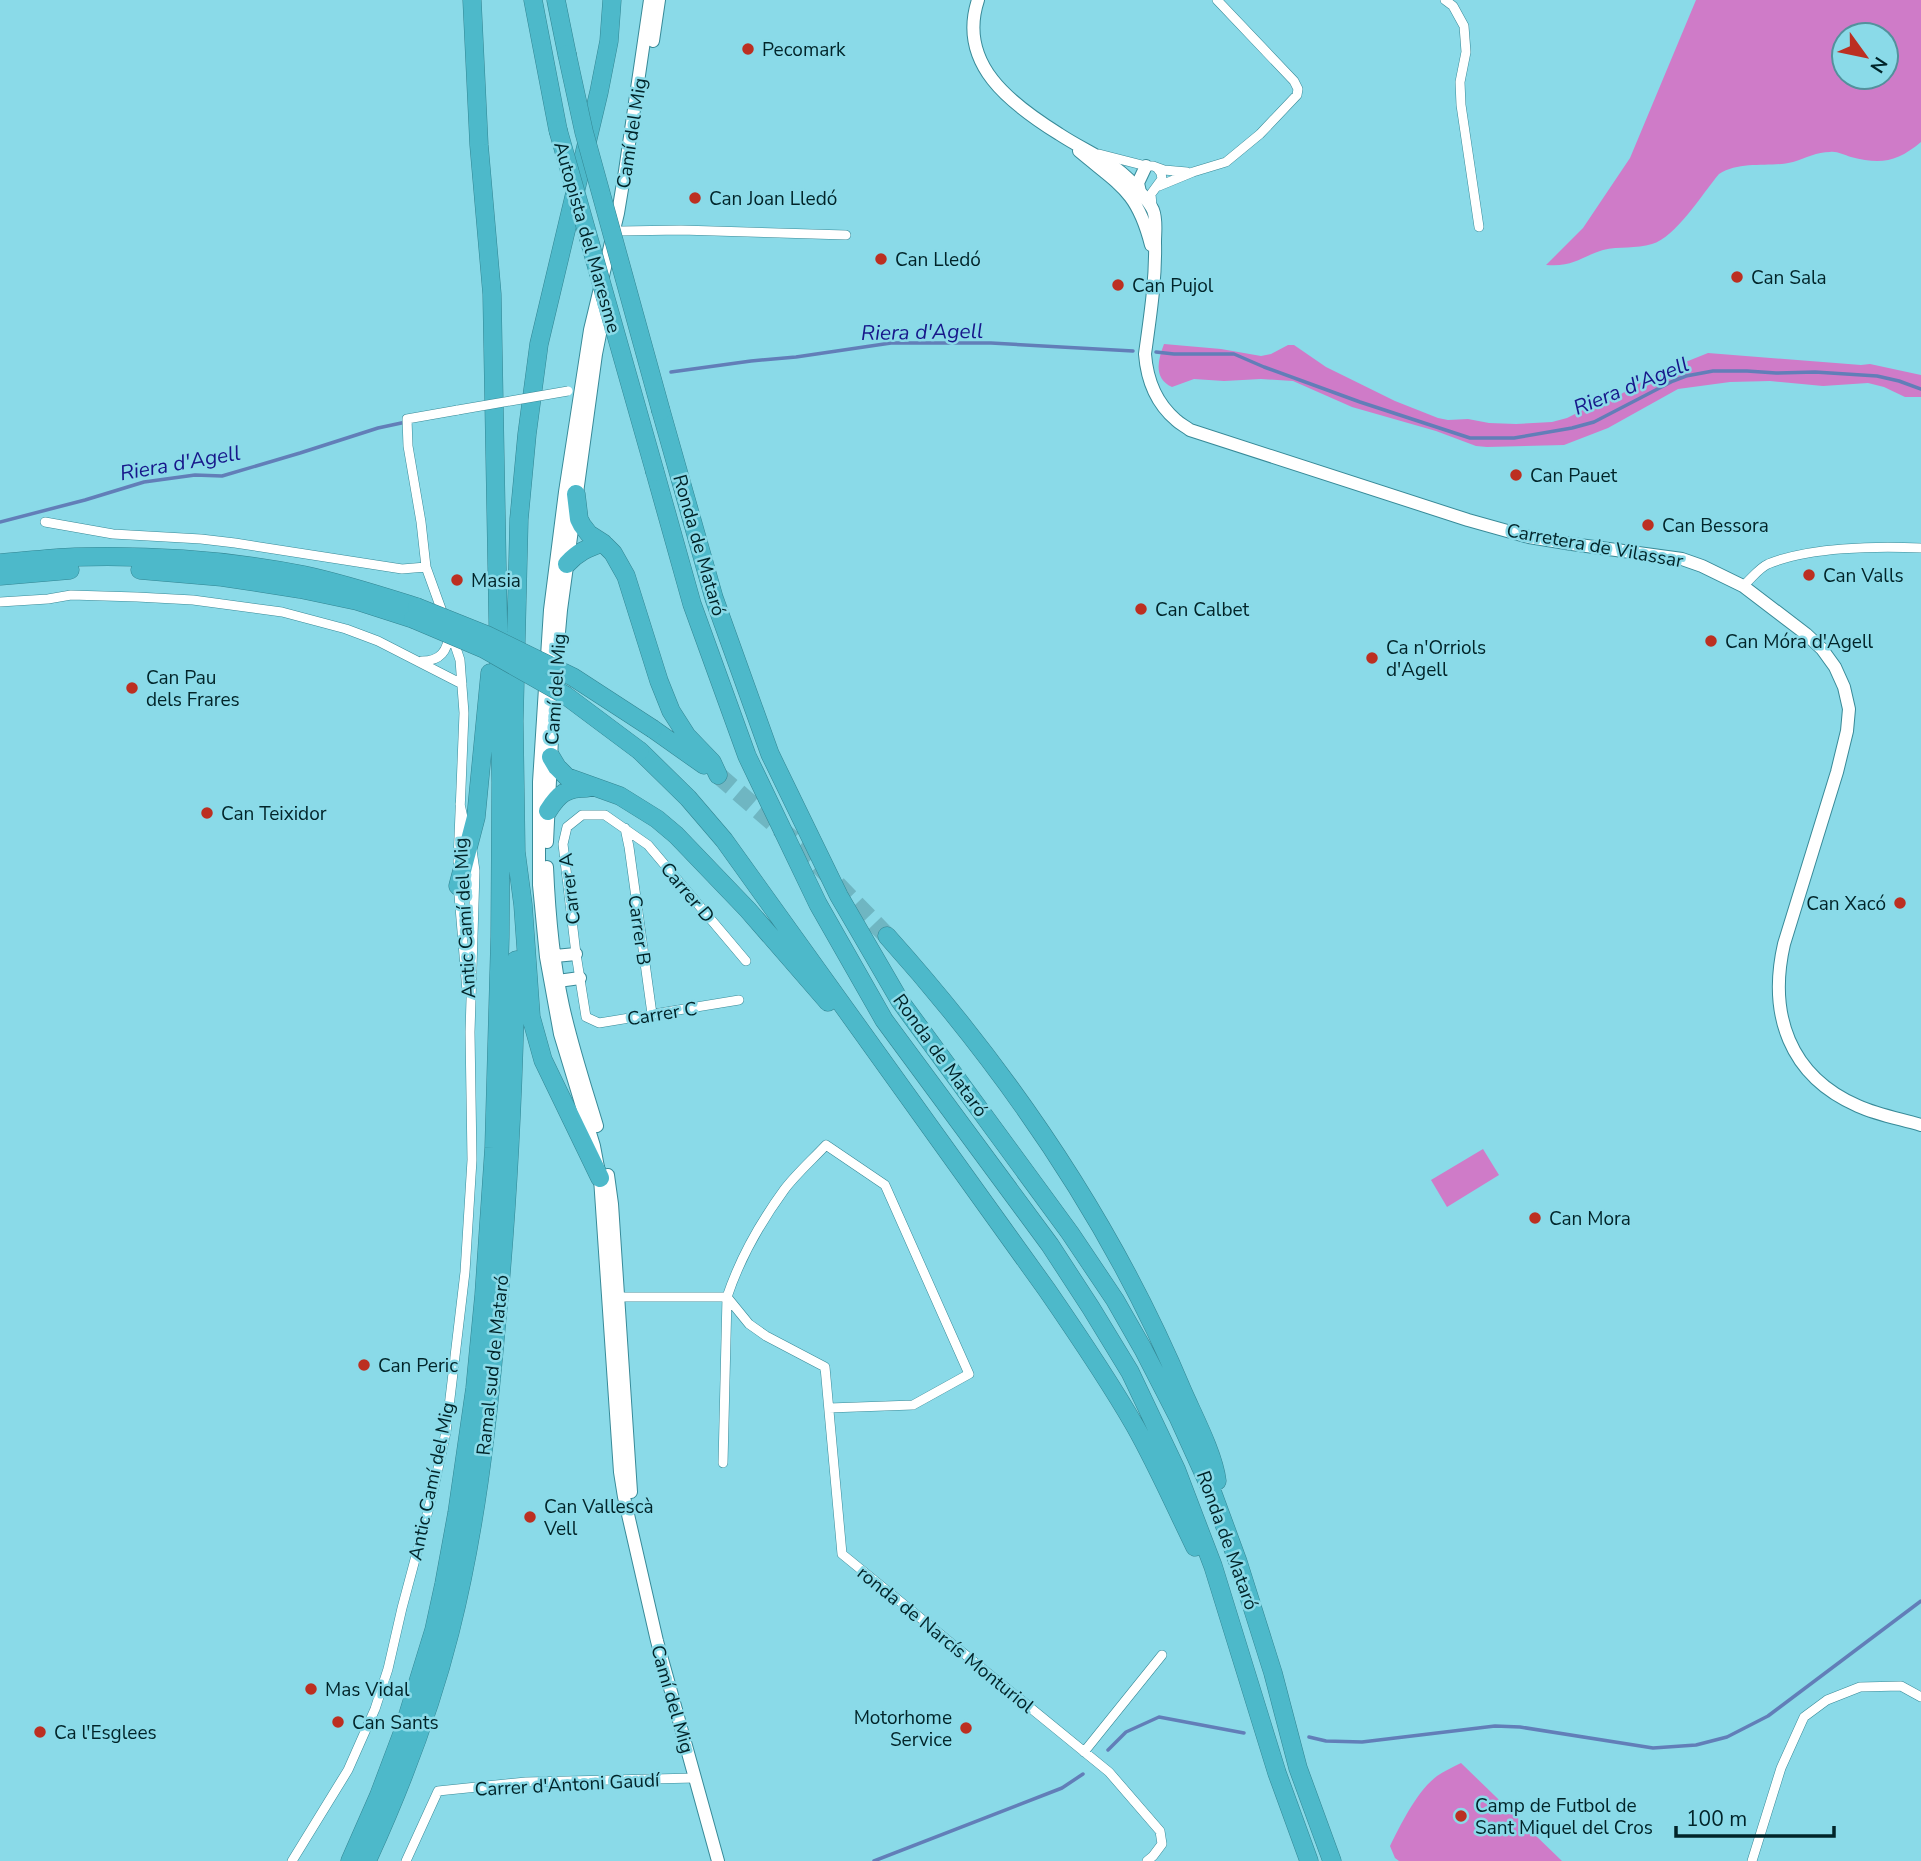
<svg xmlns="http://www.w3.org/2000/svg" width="1921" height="1861" font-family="'Nunito Sans',sans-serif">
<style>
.green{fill:#cf7bc8;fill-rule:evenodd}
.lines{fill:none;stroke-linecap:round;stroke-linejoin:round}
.stream{stroke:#627eb8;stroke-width:3.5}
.highway-tunnel{stroke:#6fb6c2;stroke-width:18;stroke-dasharray:18 9;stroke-linecap:butt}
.street-casing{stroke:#388a98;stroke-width:10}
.secondary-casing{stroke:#388a98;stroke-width:14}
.highway-casing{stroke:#328592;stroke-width:19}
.street{stroke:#fff;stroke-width:9}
.secondary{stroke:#fff;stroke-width:12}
.highway{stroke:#4db9ca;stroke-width:18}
.street-bridge-casing{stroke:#388a98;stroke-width:10;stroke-linecap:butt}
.highway-bridge-casing{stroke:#328592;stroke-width:19;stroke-linecap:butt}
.street-bridge{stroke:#fff;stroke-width:9}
.highway-bridge{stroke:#4db9ca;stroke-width:18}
.poi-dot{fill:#bc2f21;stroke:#8adae8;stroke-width:2.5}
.labels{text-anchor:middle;stroke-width:5;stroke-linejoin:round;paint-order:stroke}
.poi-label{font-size:19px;fill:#012429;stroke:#8adae8;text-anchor:start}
.street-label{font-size:19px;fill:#012429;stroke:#8adae8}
.water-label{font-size:21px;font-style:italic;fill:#17178a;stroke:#8adae8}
</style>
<rect width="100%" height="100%" fill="#8adae8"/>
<path class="green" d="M1696,0H1921V142C1897,162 1881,165 1851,157C1844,155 1837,151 1830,152C1817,152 1806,158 1793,162C1769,168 1741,160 1719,174C1703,193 1675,238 1652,244C1636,249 1619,246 1603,250C1578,258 1574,267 1546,265L1583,228L1630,158ZM1844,35H1886V77H1844Z
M1164,344L1221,349L1261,356L1271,354L1288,345H1294L1326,367L1395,401L1438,418L1448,420L1468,419L1489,423L1516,424L1552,422L1567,418L1585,409L1611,400L1653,375L1708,353L1861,365L1870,364L1921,375V397H1905L1884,387L1868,383L1823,386L1770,381L1730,382L1678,389L1608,428L1564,445L1487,447L1476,446L1436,431L1352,407L1293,381L1261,379L1224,381L1194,379L1172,387C1153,378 1158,360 1164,344Z
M1483,1149L1499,1175L1447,1207L1431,1180Z
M1461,1763L1562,1861H1399L1395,1858L1390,1846C1401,1824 1417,1791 1437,1776C1444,1771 1453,1767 1461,1763Z"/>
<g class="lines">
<path class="stream" d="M1156,352L1174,354H1234L1264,367L1360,402L1470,438H1514L1572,428L1594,422L1673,381L1686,376L1713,371H1747L1776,373L1815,372L1877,376L1899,381L1921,389
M671,372L751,361L796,357L891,343H991L1133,351
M0,522L85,500L144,482L195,475L222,476L300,453L378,428L406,422
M1309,1737L1326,1741L1362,1742L1495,1726L1520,1727L1653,1748L1696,1745L1727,1737L1768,1716L1921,1601
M1108,1750L1126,1732L1159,1717L1244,1733
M874,1861L1062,1788L1083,1774"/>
<path class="highway-tunnel" d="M718,775L800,846L887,936"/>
<g class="street-casing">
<path id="street" d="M1445,0L1453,6L1464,26L1466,52L1460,82L1461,105L1479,227
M1099,154L1146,166H1153L1164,170L1187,172
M1159,186L1193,172L1226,162L1260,134L1297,95L1298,89L1294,81L1217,0
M1152,206L1151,194L1162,179L1161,173L1158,169
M621,231L681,230L846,235
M45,522L113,534L201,539L235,543L402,569L426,567
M1743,586C1751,579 1759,568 1768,564C1809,547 1876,546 1921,548
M0,602L48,599L71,595L137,597L193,600L282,612L346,629L378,641L462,684
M444,617L426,567L421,522L408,446L407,419L458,410
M452,636L460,660L464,713L458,862
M422,661C441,661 447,651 450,633
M460,804L467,836
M625,828L629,847L652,1014
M458,883L467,991
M739,1000L599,1023L586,1017L576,954L563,844L567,827L582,815H605L648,845L746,961
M617,1297H727L749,1324L766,1336L825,1367L842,1554L1109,1772L1160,1831L1162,1844L1153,1856L1147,1861
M723,1463L727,1297C740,1258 760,1223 784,1190C796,1174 812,1160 826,1145L885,1185L969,1374L913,1405L829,1408
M1084,1752L1162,1655
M292,1861L348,1770L375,1709L388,1669L402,1608L432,1496L446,1432L465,1272L472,1160L470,1032L475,871L472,850
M406,1861L438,1791L526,1782L695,1778
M1752,1861L1781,1768L1804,1717L1827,1700L1860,1687L1901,1686L1921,1697"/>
</g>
<g class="secondary-casing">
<path id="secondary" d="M650,0L625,171L618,213L590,330L565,492L550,610L539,782V885L546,957L560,1034L594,1146L600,1178L620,1472L624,1497L657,1641L718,1861
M978,0C957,64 1011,104 1059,134C1091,155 1116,161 1141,193C1145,198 1150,204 1153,210C1157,220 1155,231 1155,242C1156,280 1150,317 1145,354C1147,380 1156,403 1176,420C1180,424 1185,426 1190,430L1468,520L1529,537L1572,544L1682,559L1702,566L1743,586L1806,634L1822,649L1835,667L1844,687L1849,709L1847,731L1837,772L1784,944C1768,1014 1789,1076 1858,1106C1878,1115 1901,1119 1921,1125
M653,41L659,0
M1079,151C1119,185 1137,190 1151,245
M1140,192L1138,183L1146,166
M547,842L555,677L561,610L596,354L606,304
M547,867C549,913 553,961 563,1006C572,1047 585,1086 597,1126
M555,956L576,954
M558,981L580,978
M608,1175L612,1204L631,1492"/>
</g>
<g class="highway-casing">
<path id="highway" d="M533,0L558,130
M556,0L567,54
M661,411L714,598L770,754L839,896L900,1001L1070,1233L1115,1300L1143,1349L1179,1419L1213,1494L1238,1562L1273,1673L1298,1768L1332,1861
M655,472L692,604L747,756L818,904L884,1020L1050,1245L1091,1308L1130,1372L1176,1469L1213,1566L1277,1773L1309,1861
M576,494L579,519L582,525L589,534L603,543L613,553L626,576L659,681L671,711L687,736L712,762L718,775
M0,563C25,561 50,558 75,557C150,555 229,560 304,575C342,583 379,595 417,607
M567,564C578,552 587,548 603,543
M140,570L222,577L300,589L357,601L413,619
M0,576L70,570
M653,729L704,765
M640,751L688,798L724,840L1047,1290C1078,1335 1108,1379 1135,1426C1157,1465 1175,1506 1195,1547
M551,757L557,767L567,777L620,796L657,819L676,835L748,910L828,1002
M548,811C559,793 567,788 587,788
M458,886L476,817L490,673
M887,936C1008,1071 1113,1224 1183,1392C1194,1417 1214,1455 1217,1481
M600,1178L543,1060L531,1017L523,905L516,852L514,721L519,519L527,434L539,344L599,92L609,41L612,0
M350,1861L379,1795L402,1734L434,1630L444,1584L457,1513L475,1388L484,1295L494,1148L500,937L501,782L492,294L479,145L472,0
M367,1861C401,1787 430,1711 450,1632C475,1533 487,1431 496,1329C508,1207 514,1083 516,960"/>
</g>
<use href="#street" class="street"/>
<use href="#secondary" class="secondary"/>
<use href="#highway" class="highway"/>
<g class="street-bridge-casing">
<path id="street-bridge" d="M458,410L568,391"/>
</g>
<g class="highway-bridge-casing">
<path id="highway-bridge" d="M567,54L584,132L661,411
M558,130L655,472
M417,607L487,635L573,677L653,729
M413,619L484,649L565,695L640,751"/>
</g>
<use href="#street-bridge" class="street-bridge"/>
<use href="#highway-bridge" class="highway-bridge"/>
</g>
<g class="poi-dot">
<circle cx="748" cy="49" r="7"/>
<circle cx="695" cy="198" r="7"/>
<circle cx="881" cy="259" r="7"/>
<circle cx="1737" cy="277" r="7"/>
<circle cx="1118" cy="285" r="7"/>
<circle cx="1516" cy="475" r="7"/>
<circle cx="1648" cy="525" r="7"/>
<circle cx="1809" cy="575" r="7"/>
<circle cx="457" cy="580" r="7"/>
<circle cx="1141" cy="609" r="7"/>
<circle cx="1711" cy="641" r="7"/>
<circle cx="1372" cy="658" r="7"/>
<circle cx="132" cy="688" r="7"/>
<circle cx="207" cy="813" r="7"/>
<circle cx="1900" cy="903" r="7"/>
<circle cx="1535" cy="1218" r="7"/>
<circle cx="364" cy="1365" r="7"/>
<circle cx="530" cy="1517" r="7"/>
<circle cx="311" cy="1689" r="7"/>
<circle cx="338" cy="1722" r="7"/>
<circle cx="966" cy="1728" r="7"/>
<circle cx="40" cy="1732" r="7"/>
<circle cx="1461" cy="1816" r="7"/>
</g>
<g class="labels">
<g class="poi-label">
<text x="762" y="56">Pecomark</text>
<text x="709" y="205">Can Joan Lledó</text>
<text x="895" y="266">Can Lledó</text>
<text x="1751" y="284">Can Sala</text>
<text x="1132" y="292">Can Pujol</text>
<text x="1530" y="482">Can Pauet</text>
<text x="1662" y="532">Can Bessora</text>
<text x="1823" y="582">Can Valls</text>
<text x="471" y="587">Masia</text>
<text x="1155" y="616">Can Calbet</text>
<text x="1725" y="648">Can Móra d'Agell</text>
<text x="1386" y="654">Ca n'Orriols<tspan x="1386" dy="22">d'Agell</tspan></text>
<text x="146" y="684">Can Pau<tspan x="146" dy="22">dels Frares</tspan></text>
<text x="221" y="820">Can Teixidor</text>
<text x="1886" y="910" text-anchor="end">Can Xacó</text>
<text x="1549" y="1225">Can Mora</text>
<text x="378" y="1372">Can Peric</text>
<text x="544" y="1513">Can Vallescà<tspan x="544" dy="22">Vell</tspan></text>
<text x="325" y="1696">Mas Vidal</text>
<text x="952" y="1724" text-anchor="end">Motorhome<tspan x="952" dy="22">Service</tspan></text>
<text x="352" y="1729">Can Sants</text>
<text x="54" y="1739">Ca l'Esglees</text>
<text x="1475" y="1812">Camp de Futbol de<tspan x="1475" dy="22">Sant Miquel del Cros</tspan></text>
</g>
<g class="street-label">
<text transform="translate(631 133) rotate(-81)" y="7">Camí del Mig</text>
<text transform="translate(588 237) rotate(74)" y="7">Autopista del Maresme</text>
<text transform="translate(700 545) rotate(74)" y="7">Ronda de Mataró</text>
<text transform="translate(1595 545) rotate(10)" y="7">Carretera de Vilassar</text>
<text transform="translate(555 689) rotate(-86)" y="7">Camí del Mig</text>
<text transform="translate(569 889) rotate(-97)" y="7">Carrer A</text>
<text transform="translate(688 892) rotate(50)" y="7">Carrer D</text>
<text transform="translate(464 918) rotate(-93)" y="7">Antic Camí del Mig</text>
<text transform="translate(640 930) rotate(82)" y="7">Carrer B</text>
<text transform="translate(662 1013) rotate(-9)" y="7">Carrer C</text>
<text transform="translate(941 1055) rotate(54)" y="7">Ronda de Mataró</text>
<text transform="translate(492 1365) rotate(-84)" y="7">Ramal sud de Mataró</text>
<text transform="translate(431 1481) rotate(-78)" y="7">Antic Camí del Mig</text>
<text transform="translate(1228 1540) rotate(70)" y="7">Ronda de Mataró</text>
<text transform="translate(946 1639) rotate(39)" y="7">ronda de Narcís Monturiol</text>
<text transform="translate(673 1699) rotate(74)" y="7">Camí del Mig</text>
<text transform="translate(567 1784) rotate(-3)" y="7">Carrer d'Antoni Gaudí</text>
</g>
<g class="water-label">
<text transform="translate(922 332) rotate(-1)" y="7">Riera d'Agell</text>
<text transform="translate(1631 386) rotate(-22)" y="7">Riera d'Agell</text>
<text transform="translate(180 463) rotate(-10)" y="7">Riera d'Agell</text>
</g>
</g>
<g transform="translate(1865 56) rotate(123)"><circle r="33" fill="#8adae8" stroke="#53919c" stroke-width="2"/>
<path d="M0-5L12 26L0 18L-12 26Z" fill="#bc2f21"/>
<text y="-10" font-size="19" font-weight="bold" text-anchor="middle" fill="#012429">N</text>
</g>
<path d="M1676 1826v10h158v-10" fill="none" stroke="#012429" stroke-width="3.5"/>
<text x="1686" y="1826" font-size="21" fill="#012429" stroke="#8adae8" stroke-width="5" paint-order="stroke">100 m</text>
</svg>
